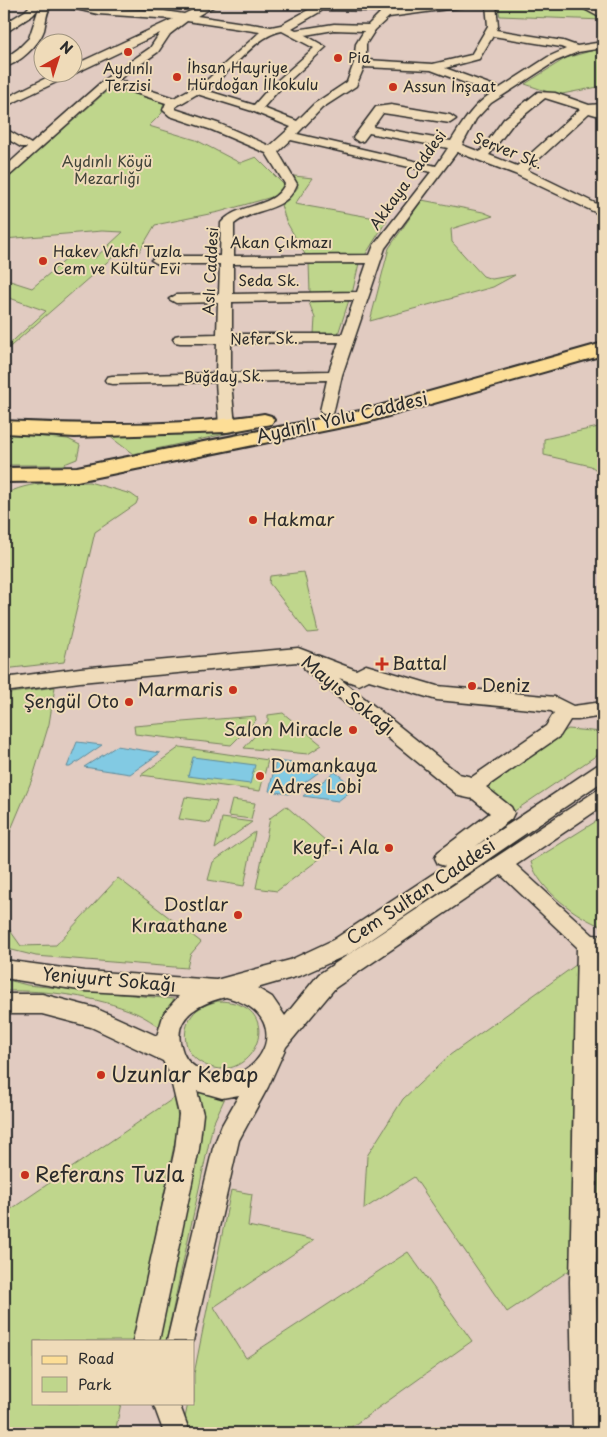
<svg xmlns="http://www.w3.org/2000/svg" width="607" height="1437" font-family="'Playpen Sans',sans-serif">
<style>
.green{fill:#bfd68c;stroke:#75805c}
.water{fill:#82cae3;stroke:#5f8a99}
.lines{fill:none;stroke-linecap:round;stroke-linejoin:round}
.minor-casing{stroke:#2b2b2b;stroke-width:3}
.major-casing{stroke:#2b2b2b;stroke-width:4}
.minor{fill:#efdbb9;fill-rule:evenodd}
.major{fill:#fdde96;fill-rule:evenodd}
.poi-dot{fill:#c8321e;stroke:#efdbb9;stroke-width:2}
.labels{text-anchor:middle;stroke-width:4;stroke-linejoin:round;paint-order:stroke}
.far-poi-label{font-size:15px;fill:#2b2b2b;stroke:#efdbb9;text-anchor:start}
.far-street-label{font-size:15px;fill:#2b2b2b;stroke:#efdbb9}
.far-park-label{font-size:15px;fill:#41453a;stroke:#efdbb9}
.street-label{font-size:18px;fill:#2b2b2b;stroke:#efdbb9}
.poi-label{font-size:18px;fill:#2b2b2b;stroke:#efdbb9;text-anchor:end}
.near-poi-label{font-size:21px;fill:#2b2b2b;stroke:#efdbb9;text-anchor:start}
</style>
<rect width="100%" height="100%" fill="#e1cbc1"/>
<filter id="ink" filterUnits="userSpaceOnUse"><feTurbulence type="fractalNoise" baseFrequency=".02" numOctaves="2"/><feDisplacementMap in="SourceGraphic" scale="10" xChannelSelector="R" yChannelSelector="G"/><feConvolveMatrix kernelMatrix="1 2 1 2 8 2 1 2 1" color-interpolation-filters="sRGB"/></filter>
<g filter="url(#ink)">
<path class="green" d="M497,4H575L603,20L500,16Z
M594,50H603V86L557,95L525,84L566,58Z
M109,89H118L164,102L162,113L149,126L196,140L240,163L256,157L284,185L279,195L219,212L155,225L139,252L122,249L4,352V349L46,311L7,297L4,298V279L32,288L74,253L95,258L123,232L102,231L4,239V182Z
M294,176L313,178L295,204L387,220L364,257L306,256L286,221L281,205L288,200L298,187Z
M422,200L483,212L493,216L451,229L452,242L483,276L492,279L515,275L493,287L370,321L389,248Z
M309,263H359L352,294L310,293Z
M308,300H349L338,334H314L315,318Z
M262,426L133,454L109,436L160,435Z
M603,426V475L591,466L544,455V439Z
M4,433L68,439L80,445L77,459L62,465H4Z
M89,482L131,494L138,499L136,504L95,532L64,662L4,669V495C29,480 61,483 89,482Z
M304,572L318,632L308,633L269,583L270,576Z
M55,687L49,724L33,777L4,846V694Z
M283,713L322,745L308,754L244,748L268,721V715Z
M255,716L256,720L231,745L135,734L134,726Z
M568,729L603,732V751L513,812L482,787Z
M180,747L268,760L260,791L141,775Z
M185,797L217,801L210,823L179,819Z
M232,800L255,803L251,819L228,816Z
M286,806L334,848L277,891L256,888L270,818Z
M603,817V927C577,917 539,890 531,862Z
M222,818L252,822L215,849Z
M255,832L244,886L208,880L213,862Z
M118,878L201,942L190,955L187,968L36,956L4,948V922L21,946L56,945Z
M603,957V1277L598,1281L603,1289V1416L602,1417L598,1281L596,968Z
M580,962L572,1125L573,1268L507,1312L414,1177L364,1209L367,1156L403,1099L450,1055Z
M4,979L27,985L174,999L164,1015L162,1029C154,1023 145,1017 136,1013C96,996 47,990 4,991Z
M218,1001C295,1002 249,1098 197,1060C181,1048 182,1023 197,1010C204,1005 211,1003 218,1001Z
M197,1086L228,1091L213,1124L166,1341H158L199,1116Z
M174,1098L179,1121L134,1341H34V1403H121L115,1433H4V1214Z
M231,1190L252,1194L248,1226L314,1240L214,1307L246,1358L408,1252L472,1341L343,1433H192L185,1418L188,1403H194V1374Z"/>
<path class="water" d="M77,742L102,745L70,767H67Z
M117,746L160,753L130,774L84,767Z
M193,757L255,765L250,784L188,776Z
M276,761L326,767L289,794L269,791Z
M335,772L355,788L338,801L303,796Z"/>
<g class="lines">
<g class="minor-casing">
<path id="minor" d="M32,4H52C46,12 46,21 44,30C39,45 19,64 4,67V59L18,49L29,38L39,8L33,15L8,31L4,32V24L25,11Z
M62,4H80L98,8L164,11L184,14L205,4H218L197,16L271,27L281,25L319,4H391L388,8L389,11L445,4H468L463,7L389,17L375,30L366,44V60L433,64L471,55L488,26L486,4H496L498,26L496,30L563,41L577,46L603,42V48L578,52L556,61L491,103L476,119L462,145L480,152L504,119L538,92L555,93L589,105L602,104L603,107L600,109L603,110V117L589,113L527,170L603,207V216L515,174L457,152L385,248L342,375L333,414H323L320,411L327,380L231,382L235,426L232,429H222L219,426L216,382L112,384L107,383L105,380L107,377L112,376L216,373L217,343H180L175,342L173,339L175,336L180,335L217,334L218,302L176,303L169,299L176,295L219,294L220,264H158L151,260L158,256H220L221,223C238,202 273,210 285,184L266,153L212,130L170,116L163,110L166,103L111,85L8,177L4,178V168L27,147H21L4,137V128L31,144L105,79L150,48L160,33L8,105L4,106V99L58,72H72V66L173,19L98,14L63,6ZM323,10L379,11L380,13L368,25L334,24L296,30L292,28ZM187,21L260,32L208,79L174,98L118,80L158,52L170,34ZM334,30L364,31L356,44L354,63L347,82L314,104L297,121L263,108L277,92L326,47L305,35ZM282,31L314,48L269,88L254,105L205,90C231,75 253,36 282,31ZM493,36L561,47L566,49L548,57L500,88L445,68L479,59ZM364,67L431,70L492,93C473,105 463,122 451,141L373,127L383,113L450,123L456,119L450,115L391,105L376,107L353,138L359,142L363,141L369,133L448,148L436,166L297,134L322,108L356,86ZM197,94L252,111L291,127L270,146L220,124L175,109V107ZM545,98L580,109L517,166L489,155L512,125ZM291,140L431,172L374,245L370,255L234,256V224C256,206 285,214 297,184L278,152ZM367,263L357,292L233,294V264ZM354,300L342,334H232V302ZM339,342L329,371L231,373V343Z
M575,4H587L603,12V19Z
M298,648L356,670L366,665L437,686L555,697L573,706L603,702V716L578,720H570L560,736L486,787L511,807L514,813L511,819L476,846L596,766L603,763V781L349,954L302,975L257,988L272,997L285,1016L319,974L596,791L603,788V806L516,865L593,935L603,936V954H599L596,1282L600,1433H573L570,1282L577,947L501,875L335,988L286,1047L268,1087L239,1140L193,1341H167L213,1148L222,1125L239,1095L222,1098L197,1091L203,1114L199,1149L159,1341H133L175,1149L179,1114L169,1072L163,1061L91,1027L42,1014H4V994H42L95,1008L157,1036L164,1013L179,996L85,991L4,978V960L85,971L216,980L290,960L333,940L445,866L438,864L435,858L438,852L490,813L473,799L459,796L305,670L303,664L297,662L80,682L4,692V678L80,668ZM339,678L359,685L369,680L437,700L551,711L554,713L546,726L472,777L459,774ZM226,997C311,1018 244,1110 190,1063C184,1058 182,1050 180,1042C175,1014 204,1002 226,997Z
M153,1403H179L190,1433H164Z"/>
</g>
<g class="major-casing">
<path id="major" d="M603,343V355L367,422L77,481L4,482V468L77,467L365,410Z
M264,414L271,416L274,420L271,424L227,432L75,437L4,433V421C88,425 181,427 264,414Z"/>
</g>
<use href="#minor" class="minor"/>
<use href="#major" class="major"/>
</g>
</g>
<g class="poi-dot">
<circle cx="128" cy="52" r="5"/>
<circle cx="338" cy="58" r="5"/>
<circle cx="177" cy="77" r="5"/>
<circle cx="393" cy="87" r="5"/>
<circle cx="43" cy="261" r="5"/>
<circle cx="253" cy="520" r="5"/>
<path d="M379.5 656.5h5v5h5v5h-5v5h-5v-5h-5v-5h5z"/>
<circle cx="472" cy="686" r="5"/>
<circle cx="233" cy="690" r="5"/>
<circle cx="129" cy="702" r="5"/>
<circle cx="353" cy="730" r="5"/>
<circle cx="260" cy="776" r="5"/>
<circle cx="389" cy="848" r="5"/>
<circle cx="238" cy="915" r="5"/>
<circle cx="101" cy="1075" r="5"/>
<circle cx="25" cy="1175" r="5"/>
</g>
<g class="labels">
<g class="far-poi-label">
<text x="348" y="63">Pia</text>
<text x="187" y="73">İhsan Hayriye<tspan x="187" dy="17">Hürdoğan İlkokulu</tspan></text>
<text x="128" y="74" text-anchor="middle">Aydınlı<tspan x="128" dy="17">Terzisi</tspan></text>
<text x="403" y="92">Assun İnşaat</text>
<text x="53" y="257">Hakev Vakfı Tuzla<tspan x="53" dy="17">Cem ve Kültür Evi</tspan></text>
</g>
<g class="far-street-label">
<text transform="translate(508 151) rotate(22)" y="5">Server Sk.</text>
<text transform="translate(408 180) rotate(-54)" y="5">Akkaya Caddesi</text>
<text x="281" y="248">Akan Çıkmazı</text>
<text transform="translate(211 271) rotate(-87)" y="5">Aslı Caddesi</text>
<text x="269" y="286">Seda Sk.</text>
<text transform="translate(264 339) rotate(-1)" y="5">Nefer Sk.</text>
<text transform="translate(224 377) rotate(-1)" y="5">Buğday Sk.</text>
</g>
<g class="far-park-label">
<text x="107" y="167">Aydınlı Köyü<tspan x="107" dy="17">Mezarlığı</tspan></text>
</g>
<g class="street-label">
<text transform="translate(342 418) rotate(-13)" y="6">Aydınlı Yolu Caddesi</text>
<text transform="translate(348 696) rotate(39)" y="6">Mayıs Sokağı</text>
<text transform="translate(421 892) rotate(-34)" y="6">Cem Sultan Caddesi</text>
<text transform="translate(109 980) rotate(5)" y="6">Yeniyurt Sokağı</text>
</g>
<g class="poi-label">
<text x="263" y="526" text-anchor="start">Hakmar</text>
<text x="392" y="670" text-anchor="start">Battal</text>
<text x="482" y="692" text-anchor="start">Deniz</text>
<text x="223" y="696">Marmaris</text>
<text x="119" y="708">Şengül Oto</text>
<text x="343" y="736">Salon Miracle</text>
<text x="270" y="772" text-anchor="start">Dumankaya<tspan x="270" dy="21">Adres Lobi</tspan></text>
<text x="379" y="854">Keyf-i Ala</text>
<text x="228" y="911">Dostlar<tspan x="228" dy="21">Kıraathane</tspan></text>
</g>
<g class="near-poi-label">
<text x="111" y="1082">Uzunlar Kebap</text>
<text x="35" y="1182">Referans Tuzla</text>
</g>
</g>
<rect width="607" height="1437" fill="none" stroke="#efdbb9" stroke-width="20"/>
<rect x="10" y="10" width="587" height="1417" fill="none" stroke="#2b2b2b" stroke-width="2" filter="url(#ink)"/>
<rect x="32" y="1340" width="162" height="65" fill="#efdbb9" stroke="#a19580"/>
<rect x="42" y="1356" width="25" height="8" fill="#fdde96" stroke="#a19580"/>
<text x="78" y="1364" font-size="15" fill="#2b2b2b">Road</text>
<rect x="42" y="1377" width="25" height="15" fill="#bfd68c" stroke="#a19580"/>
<text x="78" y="1390" font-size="15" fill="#2b2b2b">Park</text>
<g transform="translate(58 58) rotate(39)"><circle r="24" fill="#efdbb9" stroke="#a19580"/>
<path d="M0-4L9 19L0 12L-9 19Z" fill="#c8321e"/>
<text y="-8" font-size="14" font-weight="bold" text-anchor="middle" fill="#2b2b2b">N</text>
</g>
</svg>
